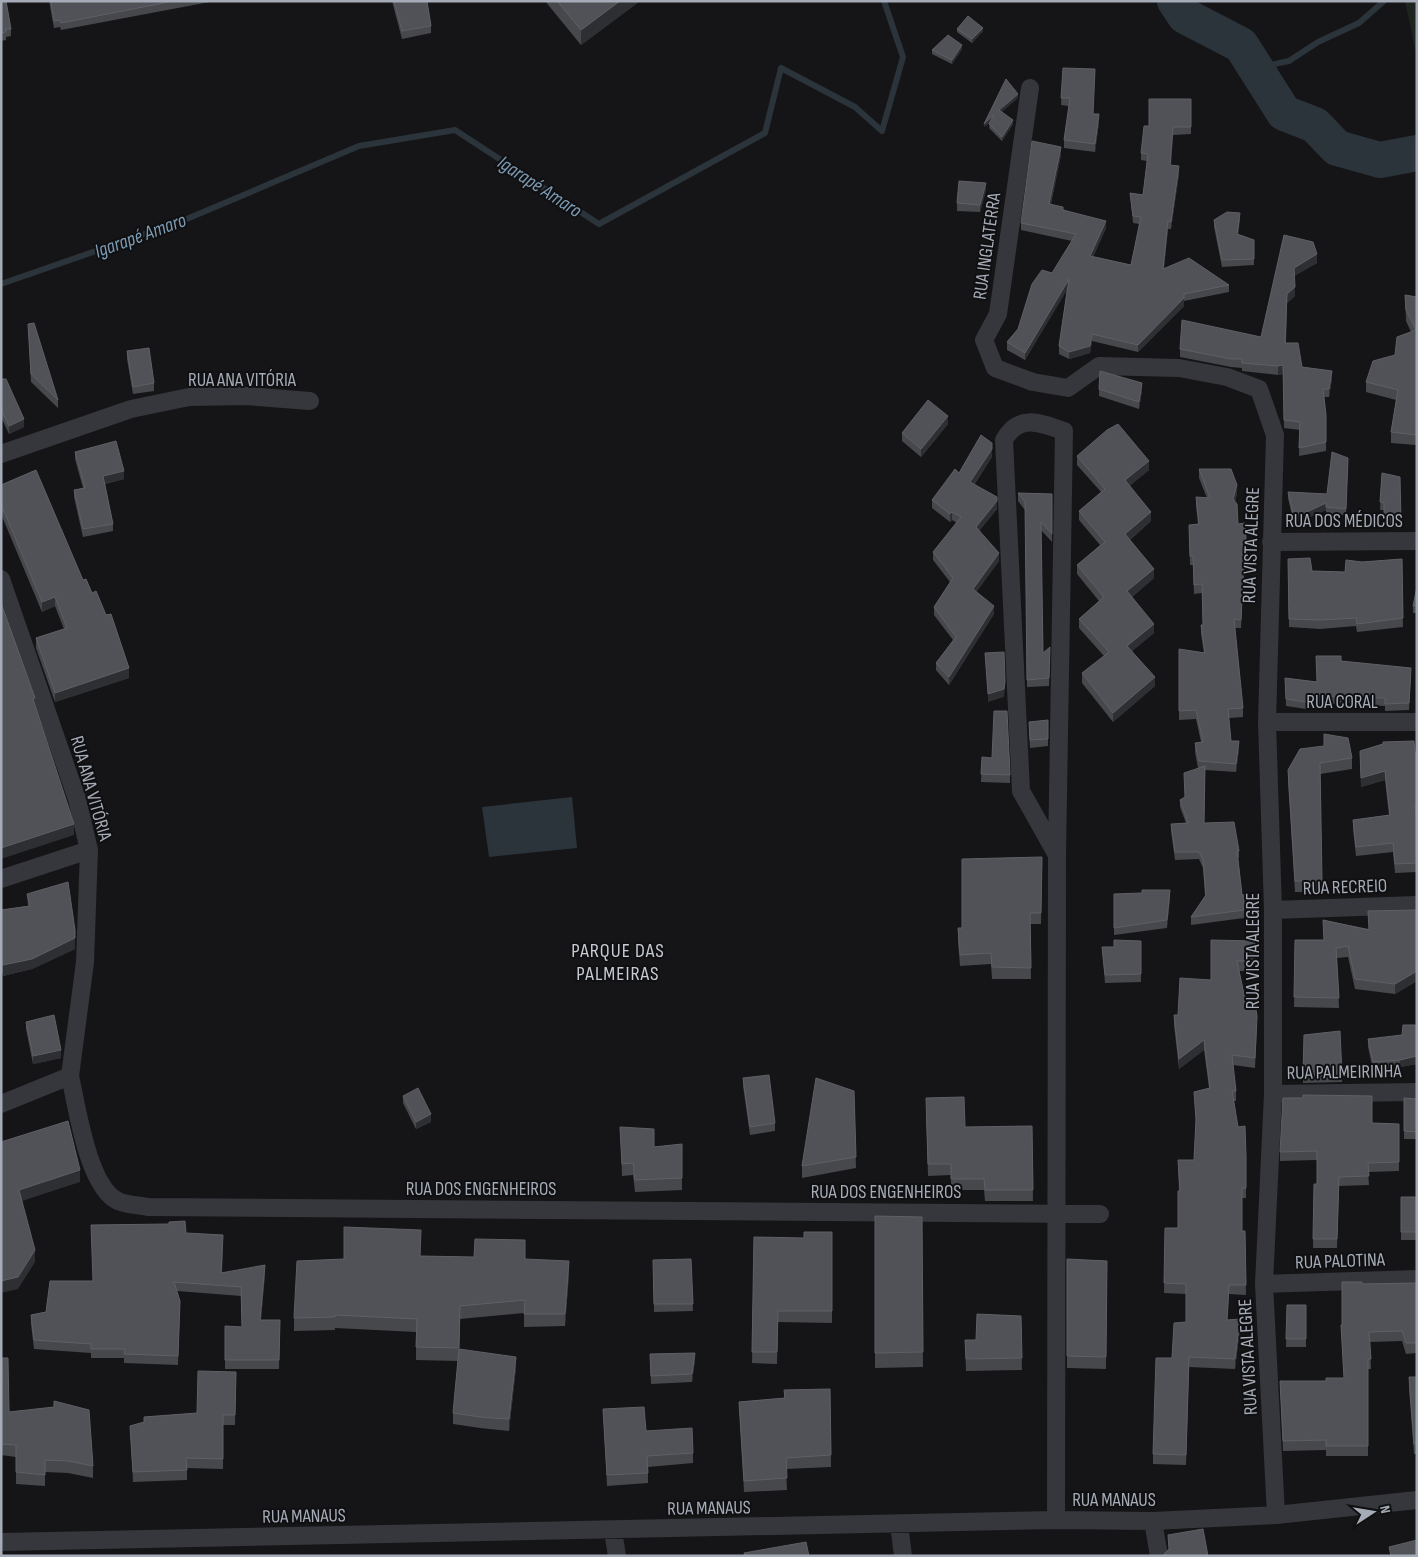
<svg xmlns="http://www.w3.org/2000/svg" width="1418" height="1557" font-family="'Sofia Sans Condensed',sans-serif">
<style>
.green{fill:#1d251e}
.water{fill:#2b343b}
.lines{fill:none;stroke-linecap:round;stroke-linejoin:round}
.stream{stroke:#2b343b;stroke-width:6}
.river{stroke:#2b343b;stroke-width:36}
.street{stroke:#36373c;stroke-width:18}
.wall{fill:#46484c}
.shaded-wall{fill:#2e2f32}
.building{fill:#515258;stroke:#5e6066}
.labels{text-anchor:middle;stroke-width:4;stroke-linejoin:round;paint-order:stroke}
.street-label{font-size:19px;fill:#a6acb7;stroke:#101012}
.water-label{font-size:20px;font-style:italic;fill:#7c9cb4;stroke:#101012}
.neighbourhood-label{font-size:20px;letter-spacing:1px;fill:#c7cbd3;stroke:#101012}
</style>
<rect width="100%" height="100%" fill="#151517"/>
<path class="green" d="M1405,1H1417V58Z"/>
<path class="water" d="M572,797L577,848L489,857L482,807Z"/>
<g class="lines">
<path class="stream" d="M1256,68L1289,61L1318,42L1359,23L1384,1
M1,284L182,221L359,146L455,130L599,224L765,133L781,68L855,107L882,131L903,57L884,1"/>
<path class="river" d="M1175,1L1185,16L1241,45L1284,113L1315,125L1337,148L1380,160L1417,153"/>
<path class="street" d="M1030,88L998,314L984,340L995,368L1033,382L1068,388L1099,366L1179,368L1227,377L1259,389L1275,435L1267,722L1273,910V1094L1264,1284L1276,1515
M1,454L131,409L189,397L246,396L310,401
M1271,542L1417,541
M1,579L77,799L89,850L85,962L70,1076
M1267,722H1417
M1,879L89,850
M1273,910L1417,905
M1273,1094L1417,1092
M1,1104L70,1076C77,1107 88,1187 118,1201C126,1205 139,1205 148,1207L1100,1214
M1264,1284L1417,1279
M1056,1520L1057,855L1064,431C1041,423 1019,413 1004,440L1021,791L1057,855
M1153,1521L1159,1556
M899,1524L903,1556
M613,1531L617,1556
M1,1542L1056,1520L1153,1521L1276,1515L1417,1500"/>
</g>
<path class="wall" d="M1,1L11,29V36L6,37V40L1,41Z
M49,1H215L61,30L60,27L54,28Z
M392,1H427L431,26V33L402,39Z
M545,1H640L581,45Z
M957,29L983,31L972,43L957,32Z
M962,49L952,64L932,54V50Z
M1063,68L1099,122L1095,152L1064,148V140L1069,106L1061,105Z
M1018,98L1002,112L1013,124L1002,141L989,128L990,123L984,127Z
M1191,99V134L1173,135L1171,165L1179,174L1171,229H1168L1164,269L1229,285V292L1184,301V306L1138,352L1092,341L1090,353L1069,359L1059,354V346L1067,289L1025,360L1007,350V342L1018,329L1072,241L1021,230V223L1061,155L1051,204L1106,228L1093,257L1131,265L1139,224L1133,223L1130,193L1143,195L1147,161L1141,160V153L1149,126Z
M986,190L980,212L957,211V203Z
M1240,219L1238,235L1254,240V265L1222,267L1214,227V220Z
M1284,235L1317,263L1294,276L1295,296L1287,303L1286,343L1302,367L1332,379L1329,397H1324L1326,415V451L1299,456L1300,430L1284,428L1283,374L1278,375L1242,371V368L1231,367L1180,357V349L1261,337Z
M1405,295L1417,297L1416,445L1391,443V432L1396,400L1366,392V382L1395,355L1411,332L1406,321Z
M28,324L58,400V408L31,382Z
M127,351L154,383V391L133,394L127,359Z
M1,379L24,427L9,434L1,417Z
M1099,389L1142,390L1139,409L1099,396Z
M948,424L921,457L902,441V433Z
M992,451V457L974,485L997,509L979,531L999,561L976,592L994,614L949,685L936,670V663L953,640L934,615V607L950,582L933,560V552L957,523L952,520L950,522L932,508V500L959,473Z
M75,452L124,479L105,484L113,524V531L83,537L74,497V490L83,488L75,459Z
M1077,456L1149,470L1129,486L1151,521L1130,540L1154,578L1132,597L1154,633L1132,651L1155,686L1113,722L1082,683V673L1104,656L1079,628V619L1099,601L1077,574V565L1100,545L1079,520V511L1101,492L1077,465Z
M1348,458L1346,515L1326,514V510L1294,524L1288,498V492L1327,494Z
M1199,469L1237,494L1235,502L1238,524L1247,556V565H1244L1241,628H1235L1243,708V717L1229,718L1231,741L1239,749L1236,772L1205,770L1204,823L1239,851V858H1238L1244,910V918L1191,925V917L1205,896L1203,868L1199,859L1175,860L1171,831V824L1186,823L1180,807V800L1185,797L1198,768L1195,752V743L1201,742L1196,719L1179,720V649L1204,653L1201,634V625H1203L1202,593L1194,594L1193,565H1190L1189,525L1198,524L1196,506V497L1207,498L1199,478Z
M1382,473L1401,520V528L1384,526V510H1380Z
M1,485L83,580L129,678L55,702L36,648V638L64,629L55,606L42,612L1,514Z
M1018,493L1052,494V542L1041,530L1043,653L1050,647L1049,686L1027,687L1025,510L1018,501Z
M1288,559L1312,571L1345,572L1362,562L1402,559L1403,627L1357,632L1356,626L1320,629L1289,627Z
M1417,587V613H1413V606Z
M1341,661L1411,676L1409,710L1385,711V706L1353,705V703L1306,705V709L1286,706L1285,678L1317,682Z
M1048,720V746L1030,748L1029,729Z
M1300,749L1352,758V769L1320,774L1322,892H1295L1288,781V770Z
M1360,751L1417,753V812H1416L1417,829V872L1395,873L1393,852L1356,856L1353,829V820L1389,815L1385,780L1361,787Z
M982,757L1010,775V783L981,782Z
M1042,857L1041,924H1030L1031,979H992L991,964L960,966L958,940V928H962Z
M27,894L75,949L32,969L3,976L2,972L1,910L28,906Z
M1170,897L1167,928L1114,935V928Z
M1417,910V981L1395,994L1355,989L1348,957L1337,958L1339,1008L1294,1007L1295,940H1324L1323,920L1369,929Z
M1211,940L1256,961V971H1239L1245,999L1257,1026L1255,1068L1233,1065L1236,1091V1101H1234L1238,1127L1246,1156V1198H1242V1231H1245L1246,1295L1229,1294L1227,1320L1240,1329L1235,1369L1189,1367L1186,1465L1153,1464V1454L1172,1358L1186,1322V1294L1164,1293L1165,1228H1178L1179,1191L1178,1160H1194L1196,1124L1194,1092L1209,1088L1204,1050L1179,1069L1174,1025V1015H1178L1211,980Z
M1141,941V982L1105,983L1102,947H1114Z
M26,1022L61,1058L33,1064L26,1029Z
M1417,1025V1064L1400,1067L1373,1070L1368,1047V1039L1402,1035Z
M1304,1035L1342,1075V1082L1303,1083Z
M743,1078L775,1123V1131L750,1135L743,1086Z
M854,1091L856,1168L802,1178V1166Z
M403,1096L431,1122L416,1129L403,1103Z
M1404,1098L1417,1099V1139H1404Z
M926,1109L965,1127L1032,1126L1033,1201H985L984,1190H951V1175L928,1176Z
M1372,1123L1399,1124V1171L1368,1172L1369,1185L1339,1186L1337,1248H1313L1314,1184H1317V1160L1280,1161V1152Z
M620,1127L654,1147L682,1144V1190L635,1192L633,1175L622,1176Z
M1401,1197H1417V1240H1401Z
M875,1216L922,1217L923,1367L875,1368Z
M832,1232V1323L778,1322L777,1364L752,1363L754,1237L804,1238Z
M186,1233L223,1244L222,1273L265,1274L261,1320H280L279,1369H225V1326L242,1327L241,1296L177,1291L180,1301L178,1365L124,1363V1358H91V1353L34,1349L31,1324V1315L46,1312L93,1281Z
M420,1256L525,1259L569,1274L565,1326L524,1327V1313L460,1319L459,1349L516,1368L509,1431L480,1428L453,1424V1413L458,1361L416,1360V1332L335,1328V1330L294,1331V1318Z
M691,1259L693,1311L654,1312L653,1260Z
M1067,1259L1107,1261L1106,1369L1067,1368Z
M1417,1283V1353L1406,1354L1402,1341L1370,1342L1371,1369H1368V1456H1326V1450L1283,1451L1280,1381H1326L1344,1378L1341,1325H1342L1362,1284Z
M1287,1305H1306V1347H1286Z
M1021,1316L1022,1370L966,1371L965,1340H976Z
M650,1354L695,1360L692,1382L651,1384Z
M1,1358L9,1412L93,1466V1478L68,1473L45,1472V1486L16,1484V1457L1,1455Z
M236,1372L235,1425H223V1469L187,1468V1480L133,1482L130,1426L144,1422V1417L197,1413Z
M1409,1377H1417V1454H1414L1409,1388Z
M830,1389L831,1467L786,1469L787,1490L744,1492L739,1402L784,1398V1390Z
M603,1409L646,1431L693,1453V1463L648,1467V1483L607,1486Z"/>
<path class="shaded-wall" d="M620,1H640L581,45V30Z
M983,28V31L972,43V39Z
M962,45V49L952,64V60Z
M1018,94V98L999,114V110Z
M1099,114V122L1095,152V144Z
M994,115V119L984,127V124Z
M1013,120V124L1002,141V137Z
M1173,127V135L1170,173V165Z
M1061,147V155L1049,211V204Z
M1179,166V174L1171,229V222Z
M986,183V190L980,212V205Z
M1106,221V228L1090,263V256Z
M1168,221V229L1163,276V269Z
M1317,254V263L1294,276V268Z
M1069,279V287L1025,360V353Z
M1295,287V296L1287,303V294Z
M1184,294V306L1138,352V345Z
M1092,334V341L1090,353L1069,359V352Z
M1283,365V374L1278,375V366Z
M1332,371V379L1329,397V389Z
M1142,383V390L1139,409V402Z
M948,416V424L921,457V449Z
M24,419V427L9,434V426Z
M992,449V457L970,490V482Z
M1149,461V470L1125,490V480Z
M124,471V479L103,484V476Z
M1237,485V494L1233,508V499Z
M997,501V509L976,535V527Z
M1326,503V510L1294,524V518Z
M952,512V520L950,522V514Z
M1151,512V521L1125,544V534Z
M999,553V561L973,597V589Z
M1154,569V578L1127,601V591Z
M55,597V606L42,612V602Z
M994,606V614L949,685V677Z
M1154,624V633L1127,655V646Z
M129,668V678L55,702V693Z
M1155,677V686L1113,722V713Z
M1005,681V688L1004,697L988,702V694Z
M1239,741V749L1236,772V764Z
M1385,771V780L1361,787V778Z
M74,824V835L1,859V848Z
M1170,890V897L1167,928V920Z
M75,930V949L32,969L3,976V965Z
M2,961V972H1V962Z
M1417,971V981L1395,994V984Z
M1204,1040V1050L1179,1069V1059Z
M61,1050V1058L33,1064V1056Z
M1417,1056V1064L1400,1067V1060Z
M431,1114V1122L416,1129V1122Z
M80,1170V1182L19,1202V1190Z
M35,1250V1262L18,1289L1,1293V1281Z
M569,1261V1274L565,1326V1314Z
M265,1265V1274L260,1329V1320Z
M1229,1285V1294L1227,1330V1320Z
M1240,1319V1329L1235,1369V1359Z
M695,1353V1360L692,1382V1374Z
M516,1357V1368L509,1431V1419Z"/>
<path class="building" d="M1,1H6L11,29H5L6,32L1,33Z
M51,1H174L61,23L60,20L54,21Z
M394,1H427L431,26L402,31Z
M557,1H620L581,30Z
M968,16L983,28L972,39L957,29Z
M948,35L962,45L952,60L932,50Z
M1063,68L1095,69L1093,114H1099L1095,144L1064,140L1070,98H1061Z
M1006,79L1018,94L999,110L1013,120L1002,137L989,124L994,115L984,124Z
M1149,99H1191V127H1173L1170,165L1179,166L1171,222L1168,221L1163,269L1189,258L1229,285L1184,294V298L1138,345L1092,334L1090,346L1069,352L1059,346L1069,279L1025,353L1007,342L1018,329L1032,284L1042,270L1052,273L1076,234L1021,223L1032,141L1061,147L1049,204L1063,207V210L1106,221L1090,256L1131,265L1141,217L1133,216L1130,193L1143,195L1148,154L1141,153L1144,126H1149Z
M959,181L986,183L980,205L957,203Z
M1227,212L1240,213L1237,234L1254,240V259L1222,260L1214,220Z
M1284,235L1313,242L1317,254L1294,268L1295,287L1287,294L1285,343H1298L1302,367L1332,371L1329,389H1323L1326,415V442L1299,448L1300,422L1284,420L1283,365L1278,366L1242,363V359H1231L1180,349L1182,320L1261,337Z
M1405,295L1417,297L1416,435L1391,432L1398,390L1366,382L1373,361L1395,355L1397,337L1416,330L1406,310Z
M34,323L58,400L31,374L28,324Z
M149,348L154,383L133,387L127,351Z
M1100,371L1142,383L1139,402L1099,389Z
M1,379H6L24,419L9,426L1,409Z
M928,400L948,416L921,449L902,433Z
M1118,424L1149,461L1125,480L1151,512L1125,534L1154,569L1127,591L1154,624L1127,646L1155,677L1113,713L1082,673L1109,652L1079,619L1104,597L1077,565L1105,542L1079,511L1105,489L1077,456L1107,430Z
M981,435L992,443V449L970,482L997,497V501L976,527L999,553L973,589L994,606L949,677L936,663L956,637L934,607L953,578L933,552L961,517L952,512L950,514L932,500L955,469L959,473Z
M116,441L124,471L103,476L113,524L83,529L74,490L85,488L75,452Z
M1332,452L1348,458L1346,509L1326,507V503L1294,518L1288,492L1327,494Z
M1199,469H1231L1237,485L1233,499L1237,504L1238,524L1245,523L1247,556H1244L1241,620L1234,619L1243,708L1228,709L1231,741H1239L1236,764L1199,761L1195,743L1203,742L1196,710L1179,711V649L1205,653L1201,625H1203L1202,584L1194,585L1193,556H1190L1189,525L1199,524L1196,497L1210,498Z
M36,470L83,580L86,579L92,593L96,591L106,615L111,614L129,668L55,693L36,638L67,628L55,597L42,602L1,504V485Z
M1382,473L1400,477L1401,520L1384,519V503L1380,502Z
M1018,493L1052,494V534L1041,522L1043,653L1050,647L1049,678L1027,680L1025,502Z
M1310,558L1312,571L1345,572L1346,560L1362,562L1402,559L1403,618L1357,624L1356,618L1320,620L1289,619L1288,559Z
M1417,587V605L1413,606Z
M1,603L35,698L33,699L74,824L1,848Z
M1004,652L1005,681L1004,689L988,694L985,653Z
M1316,656H1341V661L1411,668L1409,703L1385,704V698L1353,697V695L1306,698V702L1286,699L1285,678L1317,682Z
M994,711H1007L1010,775L981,774L982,757L992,758Z
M1048,720V739L1030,740L1029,722Z
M1324,734L1348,738L1352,758L1320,763L1322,881H1295L1288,770L1300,749L1324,746Z
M1414,741L1415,753H1417V803H1415L1417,829V863L1395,864L1393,843L1356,847L1353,820L1390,815L1385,771L1361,778L1360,751L1383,744V742Z
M1205,766L1204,823L1234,822L1239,851H1237L1242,895H1244V910L1191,917L1206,895L1203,860L1199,852H1175L1171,824L1188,823L1180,800L1185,797L1184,773Z
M1042,857L1041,913H1030L1031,968L992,967L991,953L960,955L958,928H962V859Z
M68,882L75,930V938L32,959L3,965L2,961L1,962V910L30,906L27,894Z
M1142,890H1170L1167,920L1114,928V894L1142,893Z
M1417,910V971L1395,984L1355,979L1348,946L1336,948L1339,998L1294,997L1295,940H1324L1323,920L1369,930L1368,911Z
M1114,940L1141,941V974L1105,975L1102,947H1114Z
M1211,940L1255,941L1256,961H1237L1245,999L1254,997L1257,1016L1255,1058L1232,1055L1236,1091H1232L1238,1127L1245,1126L1246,1156V1188H1242V1231H1245L1246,1285H1229L1227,1320L1240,1319L1235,1359L1189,1357L1186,1455L1153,1454L1156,1358H1172L1174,1323L1186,1322V1284L1164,1283L1165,1228H1178V1191H1180L1178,1160H1194L1196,1119L1194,1092L1210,1088L1204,1040L1179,1059L1174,1015H1178L1180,978L1211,980Z
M54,1015L61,1050L33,1056L26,1022Z
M1403,1025H1417V1056L1400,1060L1373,1062L1368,1039L1402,1035Z
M1340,1031L1342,1075H1303L1304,1035Z
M769,1075L775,1123L750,1127L743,1078Z
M816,1078L854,1091L856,1157L802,1166Z
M418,1088L431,1114L416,1122L403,1096Z
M1303,1095L1372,1096V1123L1399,1124V1162L1368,1163L1369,1176L1339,1177L1337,1239H1313L1314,1184H1317V1151L1280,1152L1283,1098H1303Z
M964,1097L965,1127L1032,1126L1033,1190H985L984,1179H951V1164H928L926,1098Z
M1404,1098L1417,1099V1132L1404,1131Z
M68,1121L80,1170L19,1190L35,1250L18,1277L1,1281V1142Z
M620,1127L654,1129V1147L682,1144V1178L635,1180L633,1163L622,1164Z
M1401,1197H1417V1232H1401Z
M875,1216L922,1217L923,1352L875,1353Z
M185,1221L186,1233L223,1235L221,1273L265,1265L260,1320H280L279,1360H225V1326L242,1327L241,1287L174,1282L180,1301L178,1356L124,1354L125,1349H91V1344L34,1340L31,1315L46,1312L50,1281H93L91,1225L169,1224V1222Z
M344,1227L421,1230L420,1256L474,1257L475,1239L525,1240V1259L569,1261L565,1314H524L525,1300L460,1306L459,1348L416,1347L417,1319L335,1315V1317L294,1318L297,1261L344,1259Z
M804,1232H832V1311H778L777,1352H752L754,1237L804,1238Z
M691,1259L693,1304H654L653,1260Z
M1067,1259L1107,1261L1106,1357L1067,1356Z
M1342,1282H1362V1284L1417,1283V1343H1406L1402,1331L1369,1332L1371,1359H1368V1446H1326V1440L1283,1441L1280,1381H1326V1378H1344L1341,1325H1342Z
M1287,1305H1306V1339H1286Z
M977,1314L1021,1316L1022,1358L966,1359L965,1340H976Z
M459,1349L516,1357L509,1419L480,1417L453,1413Z
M695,1353L692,1374L651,1376L650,1354Z
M1,1358H8L9,1412L54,1407V1401L89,1410L93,1466L68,1461L45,1460V1475L16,1472V1445L1,1444Z
M198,1371L236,1372L235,1415H223V1459L186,1458L187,1470L133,1472L130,1426L144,1422V1417L197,1413Z
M1409,1377H1417V1444H1414Z
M830,1389L831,1455L786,1458L787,1478L744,1481L739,1402L785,1398L784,1390Z
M644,1407L646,1431L692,1428L693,1453L647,1456L648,1473L607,1475L603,1409Z
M1203,1529L1208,1556H1164V1554L1169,1549L1168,1535Z
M1417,1540V1556H1391L1389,1547Z
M806,1542L809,1556H745L744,1553Z"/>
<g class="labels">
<g class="street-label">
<text transform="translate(986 246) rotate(-82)" y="7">RUA INGLATERRA</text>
<text x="242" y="386">RUA ANA VITÓRIA</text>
<text x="1344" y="527">RUA DOS MÉDICOS</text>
<text transform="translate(1250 545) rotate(-88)" y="7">RUA VISTA ALEGRE</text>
<text x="1342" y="708">RUA CORAL</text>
<text transform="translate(92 788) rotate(74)" y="7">RUA ANA VITÓRIA</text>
<text transform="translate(1345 886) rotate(-2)" y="7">RUA RECREIO</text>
<text transform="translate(1252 951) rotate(-90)" y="7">RUA VISTA ALEGRE</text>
<text transform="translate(1344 1071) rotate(-1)" y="7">RUA PALMEIRINHA</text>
<text x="481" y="1195">RUA DOS ENGENHEIROS</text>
<text x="886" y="1198">RUA DOS ENGENHEIROS</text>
<text transform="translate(1340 1260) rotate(-2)" y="7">RUA PALOTINA</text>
<text transform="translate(1247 1357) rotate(-93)" y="7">RUA VISTA ALEGRE</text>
<text x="1114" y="1506">RUA MANAUS</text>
<text transform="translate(709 1507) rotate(-1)" y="7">RUA MANAUS</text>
<text transform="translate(304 1515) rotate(-1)" y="7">RUA MANAUS</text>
</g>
<g class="water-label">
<text transform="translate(540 186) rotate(33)" y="7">Igarapé Amaro</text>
<text transform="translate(140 235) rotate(-20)" y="7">Igarapé Amaro</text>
</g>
<g class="neighbourhood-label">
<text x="618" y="957">PARQUE DAS<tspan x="618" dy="23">PALMEIRAS</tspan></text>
</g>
</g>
<rect width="1418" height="1557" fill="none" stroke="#a6acb7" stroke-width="5"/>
<g transform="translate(1373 1512) rotate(78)" stroke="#101012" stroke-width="4" paint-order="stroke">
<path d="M0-4L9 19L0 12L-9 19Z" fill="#a6acb7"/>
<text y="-8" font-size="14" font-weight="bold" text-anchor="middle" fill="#a6acb7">N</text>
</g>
</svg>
